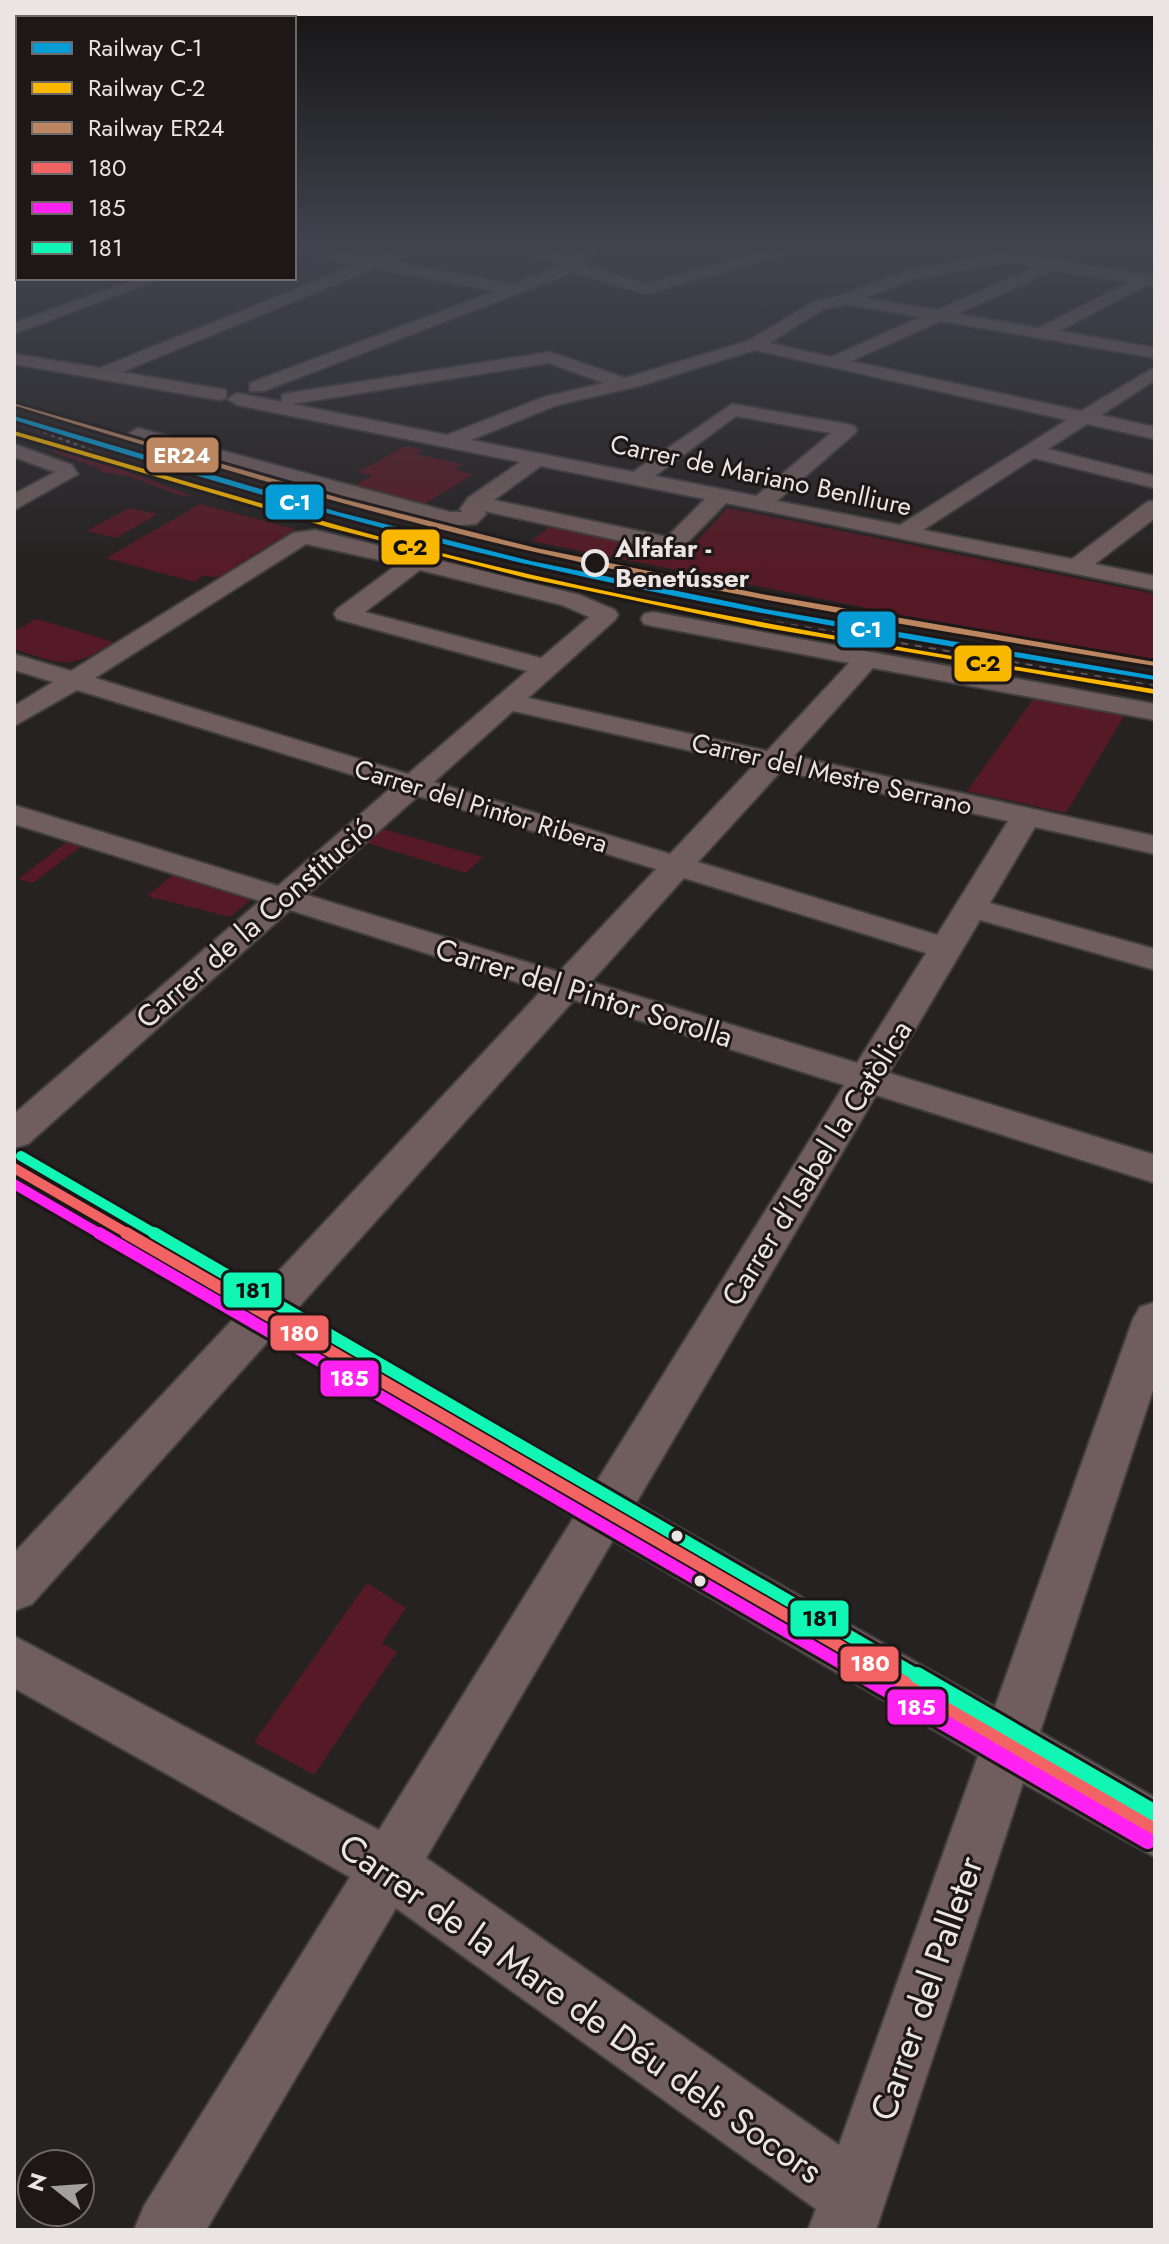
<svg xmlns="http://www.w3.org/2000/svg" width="1169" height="2244" font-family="Jost,sans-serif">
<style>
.green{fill:#551a25}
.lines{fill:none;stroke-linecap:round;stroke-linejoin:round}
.minor-casing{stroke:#413e3e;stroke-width:4}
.minor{fill:#705d5e;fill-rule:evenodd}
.rail-far1{stroke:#625859;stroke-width:3;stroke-dasharray:4 4;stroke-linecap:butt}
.rail{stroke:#625859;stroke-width:4;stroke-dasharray:7 7;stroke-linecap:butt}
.bus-1-far2-casing{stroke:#1e1717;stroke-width:16}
.bus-1-far1-casing{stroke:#1e1717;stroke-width:18}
.bus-1-casing{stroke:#1e1717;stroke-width:22}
.bus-2-far2-casing{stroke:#1e1717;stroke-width:16}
.bus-2-far1-casing{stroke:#1e1717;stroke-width:18}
.bus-2-casing{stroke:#1e1717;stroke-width:22}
.bus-3-far2-casing{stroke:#1e1717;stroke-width:16}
.bus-3-far1-casing{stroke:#1e1717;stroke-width:18}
.bus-3-casing{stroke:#1e1717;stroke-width:22}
.bus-1-far2{stroke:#f26363;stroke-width:10}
.bus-1-far1{stroke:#f26363;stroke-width:12}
.bus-1{stroke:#f26363;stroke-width:16}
.bus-2-far2{stroke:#ff22f1;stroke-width:10}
.bus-2-far1{stroke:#ff22f1;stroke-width:12}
.bus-2{stroke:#ff22f1;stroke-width:16}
.bus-3-far2{stroke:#12f6b5;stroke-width:10}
.bus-3-far1{stroke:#12f6b5;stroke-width:12}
.bus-3{stroke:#12f6b5;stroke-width:16}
.rail-1-casing{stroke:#1e1717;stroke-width:6}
.rail-2-casing{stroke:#1e1717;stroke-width:6}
.rail-3-casing{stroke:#1e1717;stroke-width:6}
.rail-1{fill:#069dd7;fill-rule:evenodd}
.rail-2{fill:#fab700;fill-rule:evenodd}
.rail-3{fill:#bb8660;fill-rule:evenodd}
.stop-dot{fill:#1e1717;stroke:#eae4e4;stroke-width:4}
.bus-dot{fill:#eae4e4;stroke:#1e1717;stroke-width:3}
.labels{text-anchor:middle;stroke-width:6;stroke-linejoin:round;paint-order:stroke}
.far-street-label{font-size:26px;fill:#eae4e4;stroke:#1e1717}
.far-stop-label{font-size:26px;font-weight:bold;fill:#eae4e4;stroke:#1e1717;text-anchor:start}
.street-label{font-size:30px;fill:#eae4e4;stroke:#1e1717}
.near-street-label{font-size:36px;fill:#eae4e4;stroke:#1e1717}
.line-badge{stroke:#1e1717;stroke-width:3}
.badge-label{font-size:22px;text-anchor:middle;font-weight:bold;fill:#fff}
.pale-badge-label{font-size:22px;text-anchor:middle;font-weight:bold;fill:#111}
</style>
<rect width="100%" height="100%" fill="#262222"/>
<path class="green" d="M14,429L195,497L179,495L128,476L101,472L99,468L52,452L56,447L14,433Z
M405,446L422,449L416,454L463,464L455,470L474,474L424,504L351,487L372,476L358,472Z
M200,504L295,529L217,578L205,575L194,582L106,558Z
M129,508L158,514L116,538L86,531Z
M727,508L1155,594V662L1057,646L531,541L559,520L693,546Z
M36,619H37L114,642C67,671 65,665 14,649V632Z
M1034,698L1124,716L1066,813L967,791Z
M383,828V829L483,857L466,873L367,843Z
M68,841L82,846L33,883L18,879Z
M173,875L252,899L230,917L147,896Z
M367,1583L406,1608L382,1643L397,1652L314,1775L254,1742Z"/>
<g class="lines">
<g class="minor-casing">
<path id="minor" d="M301,251H334L372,258L389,251H410L390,262L513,284L566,264L510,251H544L575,257L581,251H597L584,265L646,284L769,251H794L646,294L574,272L264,391H250V383L496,291L375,268L122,372L226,390V398L219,400L14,364V354L100,368L356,265Z
M1010,251H1028L1015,261L914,279L865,298L937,310L1035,267L1022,264V258L1027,256L1155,276V286L1147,285L1059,331L1155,348V358L941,321L851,361L1081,411L1155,367V380L1101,415L1155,427V439L1087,424L1048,449L1155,476V488L1034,458L923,530L1072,559L1147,502L1155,500V518L1095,564L1155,576V590L726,503L680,550L672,552L484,511L486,514L476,524L449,526L131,438L128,434L138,428L450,512H462L460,509L468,498L520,462L237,405L228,399L237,393L282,402V395L289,393L550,352L625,378L748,341L813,302L842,295L904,272ZM1054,270L1129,282L1039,328L957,314ZM846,304L921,317L831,357L769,343L824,309ZM755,350L1067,420L900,525L777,501L854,434L857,430L854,426L847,424L732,404L633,472L471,440L557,405L639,386ZM549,363L604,383L544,397L447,435L292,404ZM736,416L831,433L756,496L655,476ZM541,466L705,499L667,537L494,500Z
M18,258V269L14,270V259Z
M139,278H162L14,334V323Z
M14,444L72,465L78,474L14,510V494L55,472L14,457Z
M315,530L580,595L615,610L618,615L615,620L528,698L767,751L849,663L653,626L644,624L641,619L644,614L653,612L1155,704V720L873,668L794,756L1155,836V854L1035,827L990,903L1155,949V970L980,920L889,1073L1155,1155V1183L876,1095L636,1503L995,1707L1133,1319L1140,1307L1155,1302V1384L1040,1732L1155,1798V1857L1023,1783L876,2230H808L816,2209L396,1908L206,2230H134L144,2206L350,1877L14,1688V1636L379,1830L574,1517L271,1338L32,1604L14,1611V1553L235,1317L14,1186V1154L28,1158L261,1290L542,990L290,910L28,1144L14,1148V1114L260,901L14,824V805L278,886L392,787L77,690L14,726V706L53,682L14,670V654L71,671L293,533ZM306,544L398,564L337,609L334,614L337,619L527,671L408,774L95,678ZM420,570L562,605L589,617L541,658L365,612ZM513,711L754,765L670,854L434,782ZM781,771L1008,821L937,935L698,862ZM418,796L656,869L559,972L307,895ZM684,878L926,953L857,1063L591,982ZM574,1000L844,1085L597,1481L296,1310ZM613,1540L978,1756L839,2145L426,1858Z"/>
</g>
<use href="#minor" class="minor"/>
<path class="rail-far1" d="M14,420C54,435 93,453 133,466C342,537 557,586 774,623"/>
<path class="rail" d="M763,621L1155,687"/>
<g class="bus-1-far2-casing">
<path id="bus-1-far2" d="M14,1168L130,1235"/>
</g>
<g class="bus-1-far1-casing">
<path id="bus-1-far1" d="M126,1233L893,1677"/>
</g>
<g class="bus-1-casing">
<path id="bus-1" d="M889,1675L1155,1829"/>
</g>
<g class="bus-2-far2-casing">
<path id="bus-2-far2" d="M14,1184L102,1235"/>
</g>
<g class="bus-2-far1-casing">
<path id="bus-2-far1" d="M99,1233L865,1677"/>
</g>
<g class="bus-2-casing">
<path id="bus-2" d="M862,1675L1148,1841"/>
</g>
<g class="bus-3-far2-casing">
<path id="bus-3-far2" d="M21,1156L157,1235"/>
</g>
<g class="bus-3-far1-casing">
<path id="bus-3-far1" d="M154,1233L920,1677"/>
</g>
<g class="bus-3-casing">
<path id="bus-3" d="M917,1675L1155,1813"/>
</g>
<use href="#bus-1-far2" class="bus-1-far2"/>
<use href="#bus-1-far1" class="bus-1-far1"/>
<use href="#bus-1" class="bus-1"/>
<use href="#bus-2-far2" class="bus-2-far2"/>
<use href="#bus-2-far1" class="bus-2-far1"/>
<use href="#bus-2" class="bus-2"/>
<use href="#bus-3-far2" class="bus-3-far2"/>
<use href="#bus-3-far1" class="bus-3-far1"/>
<use href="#bus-3" class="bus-3"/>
<g class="rail-1-casing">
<path id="rail-1" d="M14,416L338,512L531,561L765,609L1155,676V680C947,646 738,613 531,565C357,525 185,473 14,420Z"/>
</g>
<g class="rail-2-casing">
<path id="rail-2" d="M14,431C185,480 354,534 528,574C734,621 944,655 1153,689L1155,690V694L761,627L527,578L331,528L14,435Z"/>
</g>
<g class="rail-3-casing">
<path id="rail-3" d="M16,404L343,499L536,548L767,595L1155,662V666C948,632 740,599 535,552C360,512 188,459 16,406Z"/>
</g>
<use href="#rail-1" class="rail-1"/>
<use href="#rail-2" class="rail-2"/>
<use href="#rail-3" class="rail-3"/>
</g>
<linearGradient id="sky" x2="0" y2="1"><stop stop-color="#151313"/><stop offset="0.44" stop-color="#41444f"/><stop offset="1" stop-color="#41444f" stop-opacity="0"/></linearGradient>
<rect width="1169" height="565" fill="url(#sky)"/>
<circle class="stop-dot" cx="595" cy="563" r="12"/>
<g class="bus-dot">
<circle cx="677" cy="1536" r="7"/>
<circle cx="700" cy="1581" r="7"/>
</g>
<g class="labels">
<g class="far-street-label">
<text transform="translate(761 475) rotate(12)" y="9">Carrer de Mariano Benlliure</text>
<text transform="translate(832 774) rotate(13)" y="9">Carrer del Mestre Serrano</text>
<text transform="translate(481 806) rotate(17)" y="9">Carrer del Pintor Ribera</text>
</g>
<g class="far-stop-label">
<text x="615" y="557">Alfafar -<tspan x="615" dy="30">Benetússer</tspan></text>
</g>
<g class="street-label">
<text transform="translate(255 923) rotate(-41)" y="10">Carrer de la Constitució</text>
<text transform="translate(584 993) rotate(17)" y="10">Carrer del Pintor Sorolla</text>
<text transform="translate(817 1163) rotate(-58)" y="10">Carrer d’Isabel la Catòlica</text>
</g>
<g class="near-street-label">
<text transform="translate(926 1988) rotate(-71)" y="13">Carrer del Palleter</text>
<text transform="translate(581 2008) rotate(35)" y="13">Carrer de la Mare de Déu dels Socors</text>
</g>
</g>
<g class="line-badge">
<rect x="145" y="436" width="75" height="38" rx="8" fill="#bb8660"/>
<rect x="264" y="483" width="61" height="38" rx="8" fill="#069dd7"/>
<rect x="380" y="528" width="61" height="38" rx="8" fill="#fab700"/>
<rect x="836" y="610" width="61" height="39" rx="8" fill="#069dd7"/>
<rect x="953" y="644" width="60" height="39" rx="8" fill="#fab700"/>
<rect x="222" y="1271" width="61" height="38" rx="8" fill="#12f6b5"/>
<rect x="269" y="1314" width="61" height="38" rx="8" fill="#f26363"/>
<rect x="319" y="1359" width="61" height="39" rx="8" fill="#ff22f1"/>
<rect x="789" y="1599" width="61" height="39" rx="8" fill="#12f6b5"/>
<rect x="839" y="1645" width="61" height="38" rx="8" fill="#f26363"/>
<rect x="886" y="1688" width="61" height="38" rx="8" fill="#ff22f1"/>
</g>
<g class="badge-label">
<text x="182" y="463">ER24</text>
<text x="295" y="510">C-1</text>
<text x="866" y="637">C-1</text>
<text x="299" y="1341">180</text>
<text x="349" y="1386">185</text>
<text x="870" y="1671">180</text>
<text x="916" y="1715">185</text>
</g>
<g class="pale-badge-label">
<text x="410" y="555">C-2</text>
<text x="983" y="671">C-2</text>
<text x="253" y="1298">181</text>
<text x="820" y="1626">181</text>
</g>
<rect width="1169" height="2244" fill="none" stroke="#eae4e4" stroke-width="32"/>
<rect x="16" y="16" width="280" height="264" fill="#1e1717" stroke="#706969" stroke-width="2"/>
<rect x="32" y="42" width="40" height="12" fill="#069dd7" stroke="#706969" stroke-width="2"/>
<text x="88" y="56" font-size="24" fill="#eae4e4">Railway C-1</text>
<rect x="32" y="82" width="40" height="12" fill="#fab700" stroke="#706969" stroke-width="2"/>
<text x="88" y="96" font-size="24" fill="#eae4e4">Railway C-2</text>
<rect x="32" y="122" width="40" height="12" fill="#bb8660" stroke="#706969" stroke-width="2"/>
<text x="88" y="136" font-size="24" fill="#eae4e4">Railway ER24</text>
<rect x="32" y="162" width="40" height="12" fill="#f26363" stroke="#706969" stroke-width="2"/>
<text x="88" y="176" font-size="24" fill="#eae4e4">180</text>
<rect x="32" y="202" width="40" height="12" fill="#ff22f1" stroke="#706969" stroke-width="2"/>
<text x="88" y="216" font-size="24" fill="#eae4e4">185</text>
<rect x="32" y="242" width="40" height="12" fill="#12f6b5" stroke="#706969" stroke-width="2"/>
<text x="88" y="256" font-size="24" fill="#eae4e4">181</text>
<g transform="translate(56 2188) rotate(287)"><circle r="38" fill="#1e1717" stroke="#706969" stroke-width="2"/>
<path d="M0-6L14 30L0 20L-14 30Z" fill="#a5a0a0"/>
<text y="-12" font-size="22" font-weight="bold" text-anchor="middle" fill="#eae4e4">N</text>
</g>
</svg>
